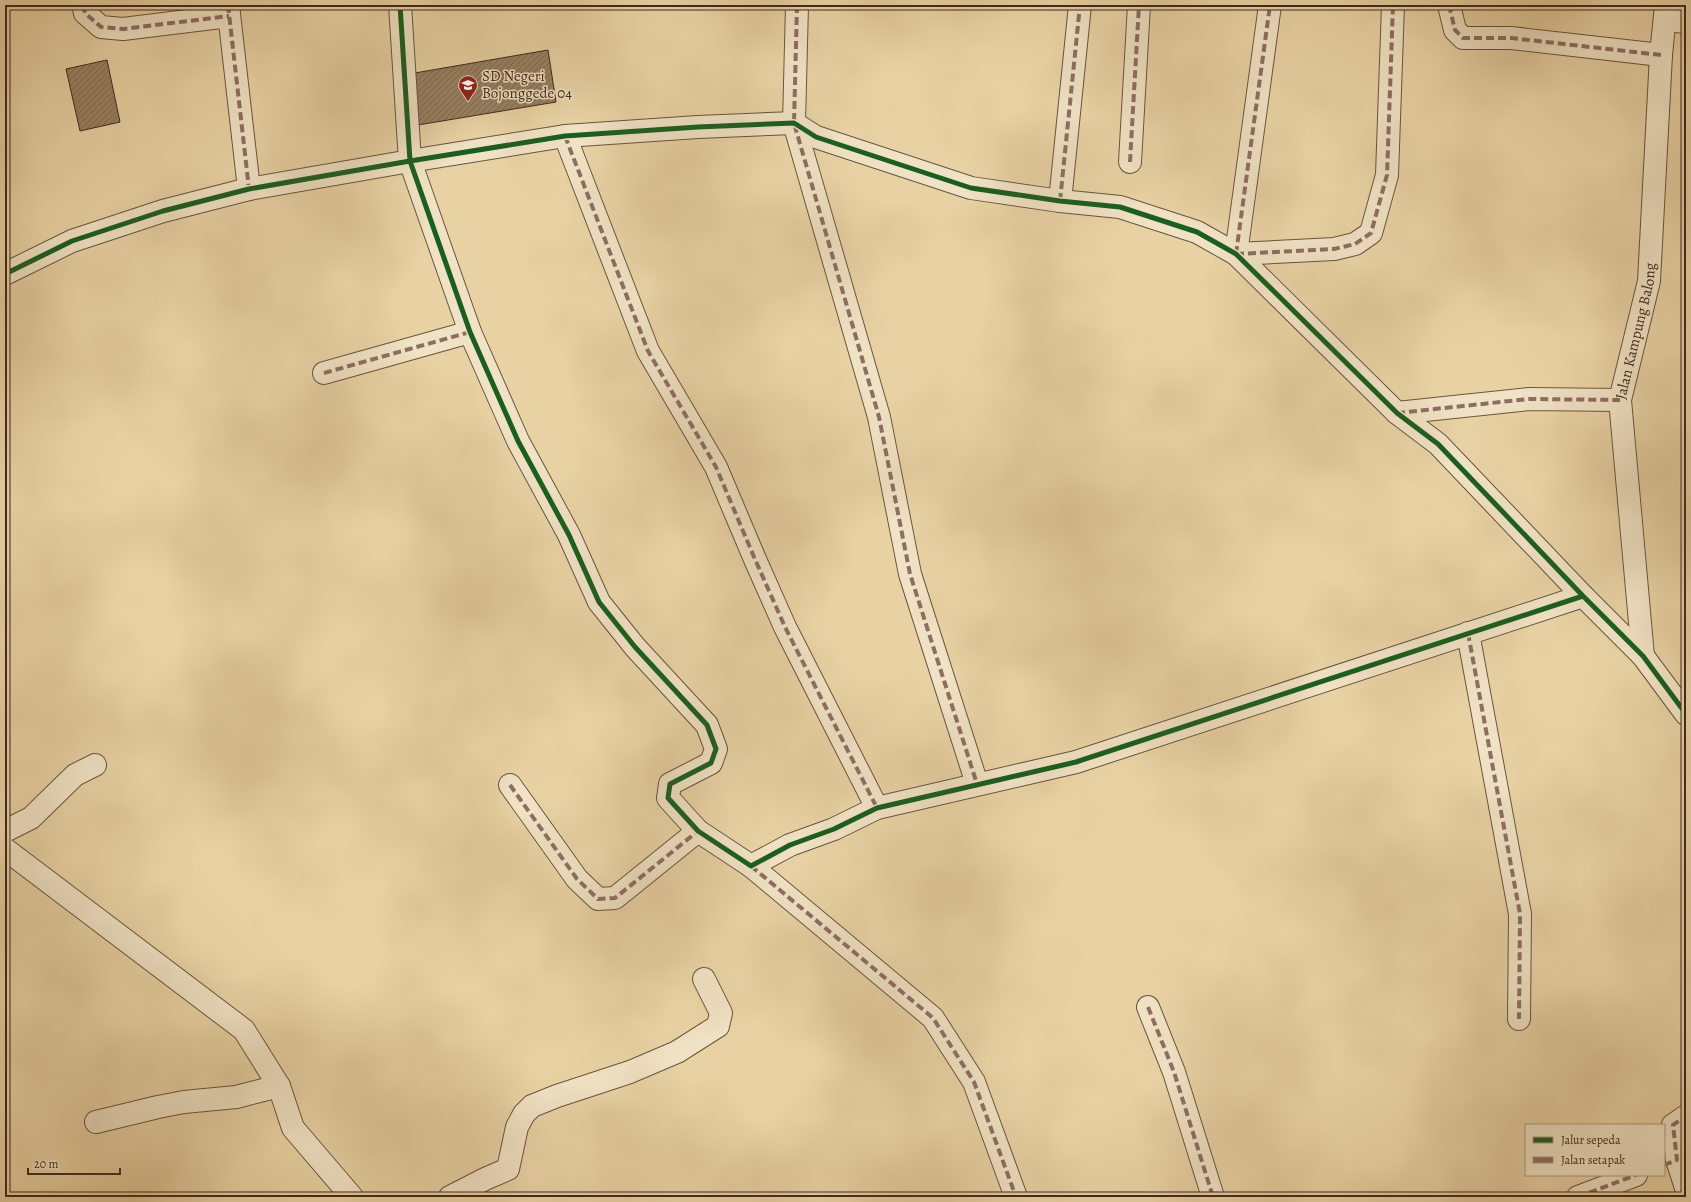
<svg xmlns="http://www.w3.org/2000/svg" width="1691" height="1202" font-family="Alegreya,serif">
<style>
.building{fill:url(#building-hatch);stroke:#41291c}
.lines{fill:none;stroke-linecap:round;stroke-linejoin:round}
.minor-casing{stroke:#6b533e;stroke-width:24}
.minor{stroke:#f0e2c4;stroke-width:22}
.quiet{stroke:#8d6e63;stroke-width:4;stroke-dasharray:8 4;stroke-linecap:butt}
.cycleway-casing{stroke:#f0e2c4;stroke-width:8}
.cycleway{stroke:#1b5e20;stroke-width:5}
.labels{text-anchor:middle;stroke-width:3;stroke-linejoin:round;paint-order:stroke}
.poi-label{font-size:15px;fill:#41291c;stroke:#f0e2c4;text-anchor:start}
.street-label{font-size:15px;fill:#41291c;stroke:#f0e2c4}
</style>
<defs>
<pattern id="building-hatch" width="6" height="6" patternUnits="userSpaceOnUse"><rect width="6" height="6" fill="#988163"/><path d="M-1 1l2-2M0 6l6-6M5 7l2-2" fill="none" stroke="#7e6a51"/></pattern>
</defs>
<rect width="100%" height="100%" fill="#e8d2a4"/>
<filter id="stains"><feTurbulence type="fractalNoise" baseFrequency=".005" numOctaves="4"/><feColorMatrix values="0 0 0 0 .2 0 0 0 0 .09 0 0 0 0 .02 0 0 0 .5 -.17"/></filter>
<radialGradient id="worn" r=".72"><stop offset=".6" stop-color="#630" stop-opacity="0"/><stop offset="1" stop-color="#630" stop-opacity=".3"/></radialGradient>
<path class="building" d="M548,50L556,102L418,125L409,74Z
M107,60L120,122L80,131L66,69Z"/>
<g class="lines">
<g class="minor-casing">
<g id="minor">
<path d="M83,5L85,13L101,27L123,29L229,16"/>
<path d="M228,5L249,189"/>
<path d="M400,5L410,161L470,332L518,441L569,535L599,602L635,647L707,725L716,749L711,763L670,784L668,798L698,831L751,866L790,845L834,829L877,808L1076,762L1583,596"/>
<path d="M797,5L794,123L879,417L910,574L977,784"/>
<path d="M1449,5L1455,30L1463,38H1511L1661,55"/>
<path d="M1665,20L1686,22"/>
<path d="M565,136L648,351L716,467L754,557L785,627L877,808"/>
<path d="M1130,162L1139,5"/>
<path d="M1060,201L1080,5"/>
<path d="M1236,254L1334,249L1355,244L1371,233L1387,175L1393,5"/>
<path d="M1236,254L1270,5"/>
<path d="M5,274L72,241L163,211L249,189L410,161L565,136L698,127L794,123L816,137L971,188L1060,201L1120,207L1197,232L1236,254L1397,413L1438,444L1583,596L1643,656L1686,714"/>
<path d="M324,373L470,332"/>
<path d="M1397,413L1529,399L1620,400"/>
<path d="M1468,633L1520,914L1519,1019"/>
<path id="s1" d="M1643,656L1620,400L1649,281L1661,55L1666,5"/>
<path d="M510,785L577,879L598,899L615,898L698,831"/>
<path d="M5,831L31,818L75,775L95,765"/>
<path d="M5,849L244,1030L279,1086L293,1128L352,1197"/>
<path d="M751,866L933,1018L974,1082L1016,1197"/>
<path d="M1148,1007L1174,1072L1213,1197"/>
<path d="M1686,1116L1673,1125L1677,1160L1686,1188"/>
<path d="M96,1122L158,1107L184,1102L236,1097L279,1086"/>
<path d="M450,1197L485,1179L508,1169L517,1127L524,1114L532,1106L557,1096L630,1072L677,1052L718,1026L721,1013L704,979"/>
<path d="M1578,1197L1636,1175"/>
</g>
</g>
<use href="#minor" class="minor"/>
<path class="quiet" d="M83,5L85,13L101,27L123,29L229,16
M228,5L249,189
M797,5L794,123L879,417L910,574L977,784
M1449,5L1455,30L1463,38H1511L1661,55
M565,136L648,351L716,467L754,557L785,627L877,808
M1130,162L1139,5
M1060,201L1080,5
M1236,254L1334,249L1355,244L1371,233L1387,175L1393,5
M1236,254L1270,5
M324,373L470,332
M1397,413L1529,399L1620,400
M1468,633L1520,914L1519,1019
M510,785L577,879L598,899L615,898L698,831
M751,866L933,1018L974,1082L1016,1197
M1148,1007L1174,1072L1213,1197
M1664,1165L1677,1160L1673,1125L1686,1116
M1578,1197L1636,1175"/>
<g class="cycleway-casing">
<path id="cycleway" d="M400,5L410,161L470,332L518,441L569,535L599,602L635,647L707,725L716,749L711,763L670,784L668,798L698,831L751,866L790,845L834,829L877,808L1076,762L1583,596
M5,274L72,241L163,211L249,189L410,161L565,136L698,127L794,123L816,137L971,188L1060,201L1120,207L1197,232L1236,254L1397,413L1438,444L1583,596L1643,656L1686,714"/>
</g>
<use href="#cycleway" class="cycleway"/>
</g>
<defs>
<g id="school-pin" transform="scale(1)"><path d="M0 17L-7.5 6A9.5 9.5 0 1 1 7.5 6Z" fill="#8f2418" stroke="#f0e2c4"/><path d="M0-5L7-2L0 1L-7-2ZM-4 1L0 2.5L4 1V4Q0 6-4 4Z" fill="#fff"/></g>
</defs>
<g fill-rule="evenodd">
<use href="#school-pin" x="468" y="85"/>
</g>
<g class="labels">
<g class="poi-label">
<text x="482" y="81">SD Negeri<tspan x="482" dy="17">Bojonggede 04</tspan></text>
</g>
<g class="street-label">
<text dy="5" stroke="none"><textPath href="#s1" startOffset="328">Jalan Kampung Balong</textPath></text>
</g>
</g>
<rect width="1691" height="1202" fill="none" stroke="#e8d2a4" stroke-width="20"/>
<rect x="6" y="6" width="1679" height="1190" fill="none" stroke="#41291c" stroke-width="2"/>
<rect x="10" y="10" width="1671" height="1182" fill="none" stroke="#41291c"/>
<rect x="1525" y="1124" width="140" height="52" fill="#f0e2c4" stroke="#aa9881"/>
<rect x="1533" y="1137" width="20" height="6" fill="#1b5e20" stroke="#aa9881"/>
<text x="1561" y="1144" font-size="12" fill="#41291c">Jalur sepeda</text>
<rect x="1533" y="1157" width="20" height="6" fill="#8d6e63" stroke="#aa9881"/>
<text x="1561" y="1164" font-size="12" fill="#41291c">Jalan setapak</text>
<path d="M28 1168v6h92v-6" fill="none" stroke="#41291c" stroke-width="2"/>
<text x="34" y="1168" font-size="12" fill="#41291c" stroke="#f0e2c4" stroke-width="3" paint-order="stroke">20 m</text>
<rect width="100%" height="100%" filter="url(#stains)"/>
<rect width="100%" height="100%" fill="url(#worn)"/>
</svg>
